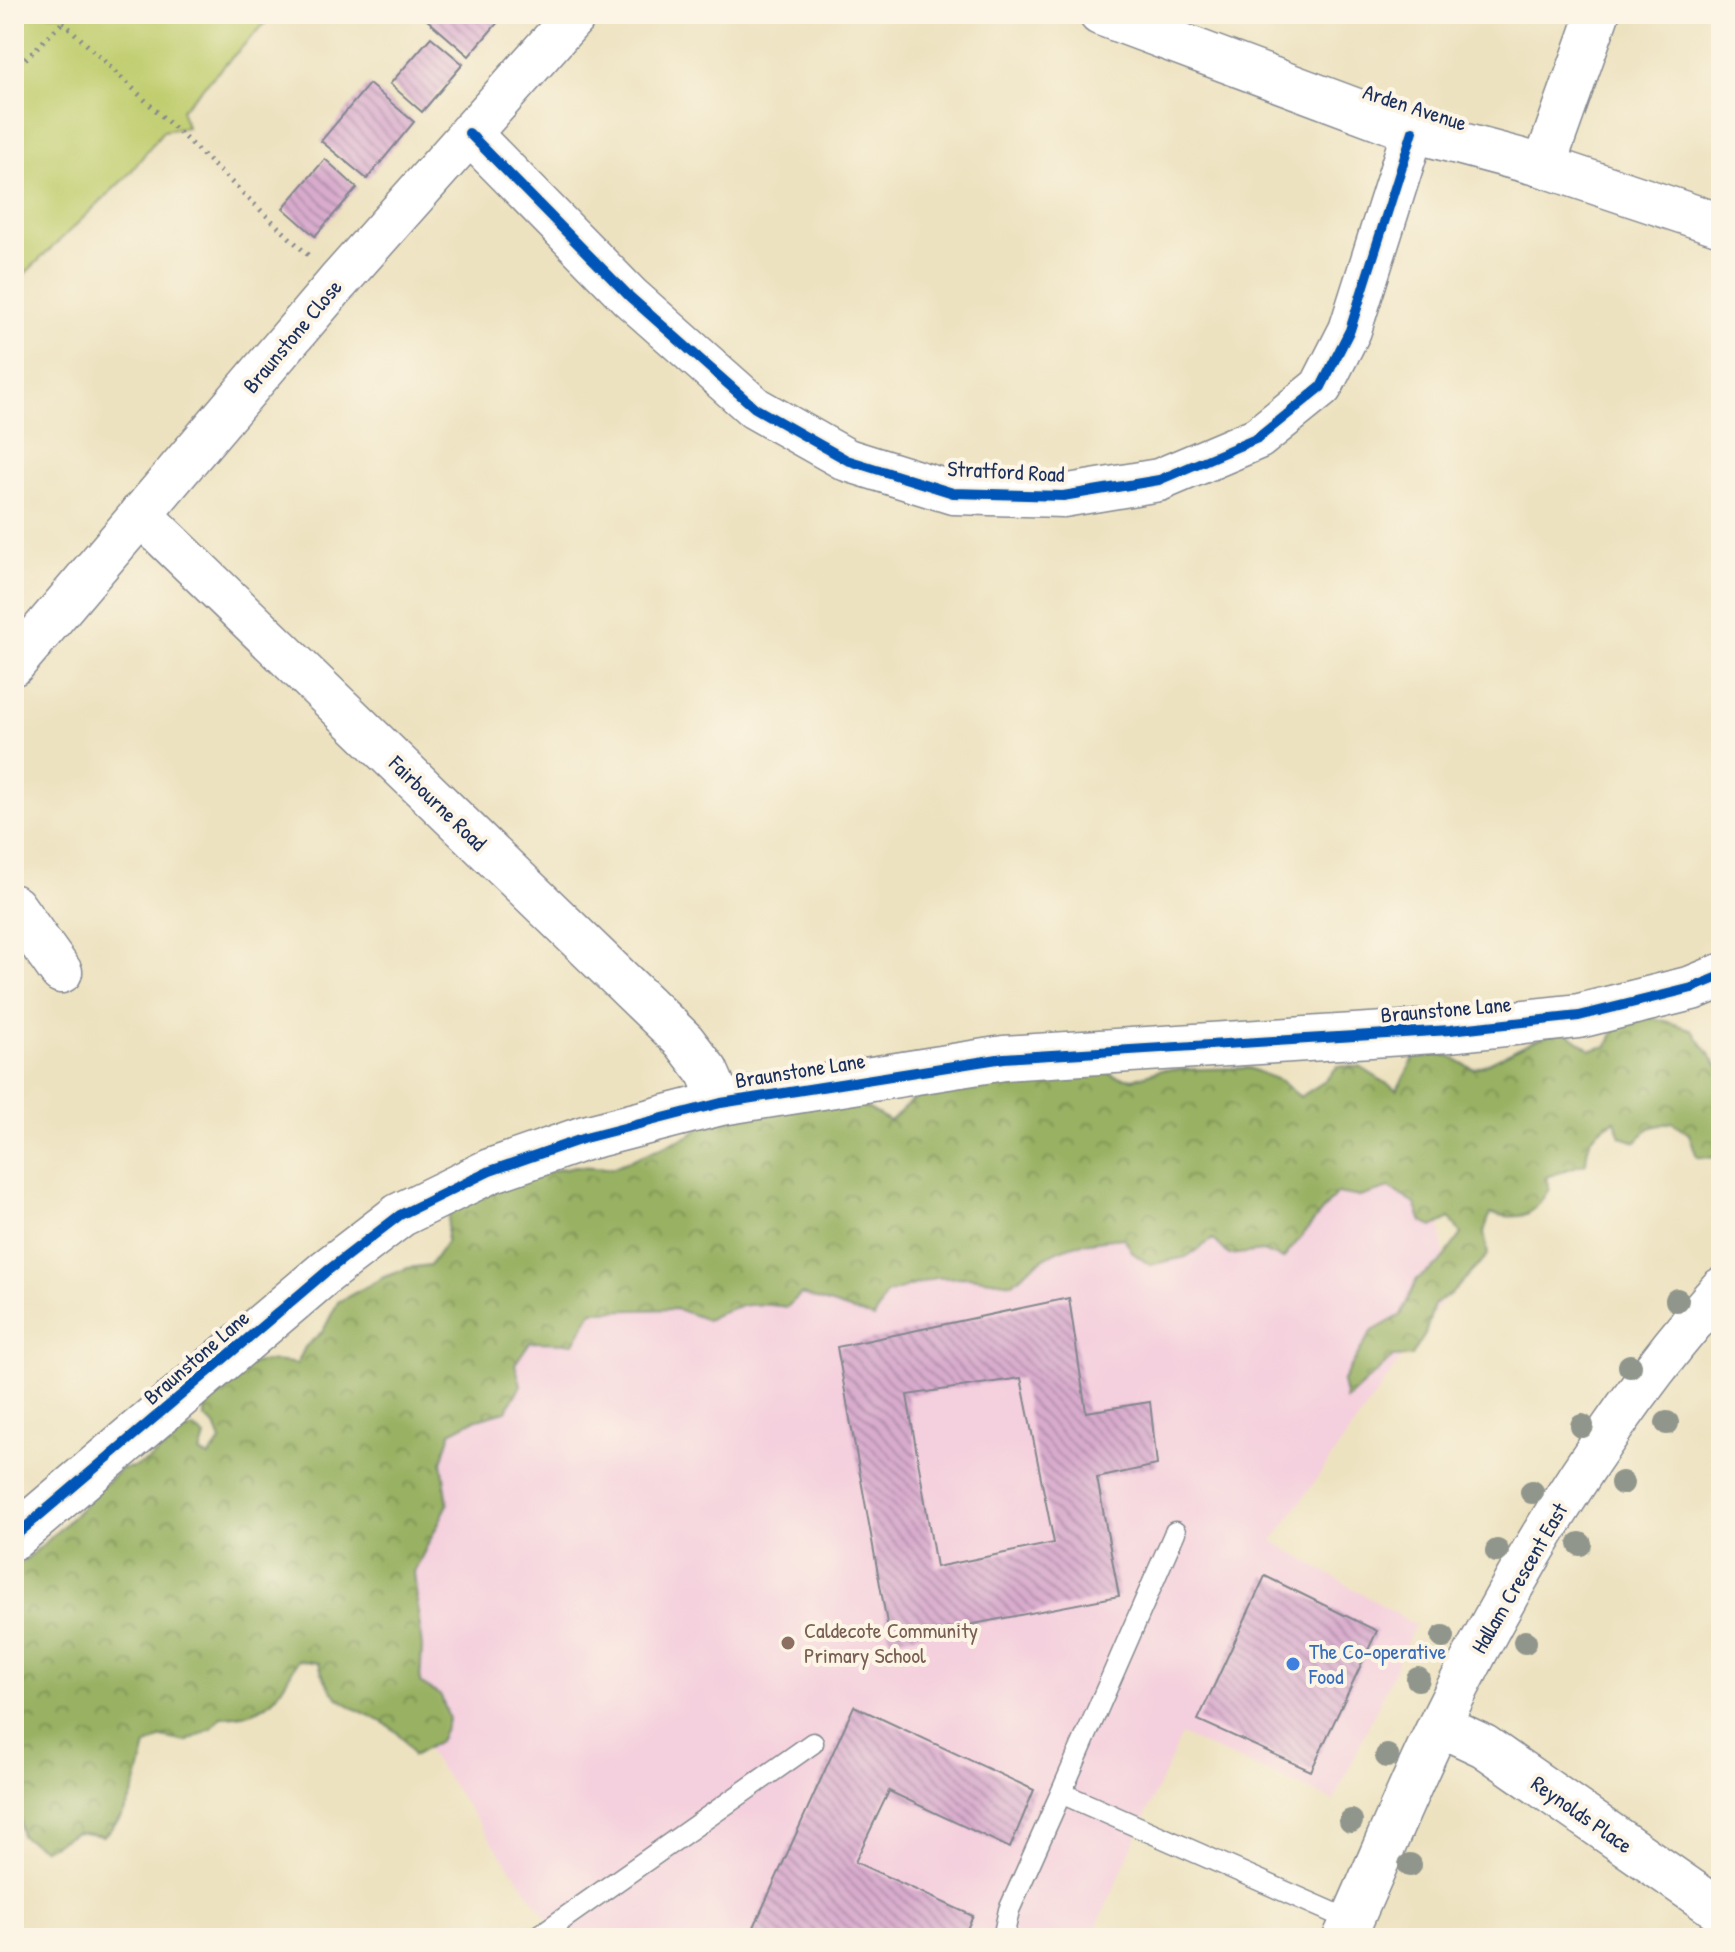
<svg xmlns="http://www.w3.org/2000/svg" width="1735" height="1952" font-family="'Patrick Hand',sans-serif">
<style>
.built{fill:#f4cfdd}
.green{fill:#c1ce6f;stroke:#6e7e66;stroke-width:2}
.forest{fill:url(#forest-crowns);stroke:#5a7060;stroke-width:2}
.building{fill:url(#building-back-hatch);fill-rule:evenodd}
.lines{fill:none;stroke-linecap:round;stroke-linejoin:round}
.service-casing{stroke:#84888f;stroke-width:23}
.minor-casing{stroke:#84888f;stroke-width:45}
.tertiary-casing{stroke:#84888f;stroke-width:47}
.path{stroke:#84888f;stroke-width:5;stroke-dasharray:2 6;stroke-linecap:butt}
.service{stroke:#fff;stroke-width:20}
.minor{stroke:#fff;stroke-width:42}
.tertiary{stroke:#fff;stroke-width:44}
.cycleway-casing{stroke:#fcf5e5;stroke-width:15}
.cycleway{stroke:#0057b8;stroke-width:10}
.tree{fill:#90968c}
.education-dot{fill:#8d6e63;stroke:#fcf5e5;stroke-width:3}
.shop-dot{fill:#3f7fe0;stroke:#fcf5e5;stroke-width:3}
.labels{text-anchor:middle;stroke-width:8;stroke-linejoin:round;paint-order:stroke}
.street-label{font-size:22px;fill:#1b2f5e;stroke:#fcf5e5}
.education-label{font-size:22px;fill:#785e54;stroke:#fcf5e5;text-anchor:start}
.shop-label{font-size:22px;fill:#366cbe;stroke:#fcf5e5;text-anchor:start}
</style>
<defs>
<pattern id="forest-crowns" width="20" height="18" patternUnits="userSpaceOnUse" patternTransform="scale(2)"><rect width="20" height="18" fill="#98b162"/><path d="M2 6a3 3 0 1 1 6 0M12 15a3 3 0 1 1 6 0" fill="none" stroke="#7b9054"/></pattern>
<pattern id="building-back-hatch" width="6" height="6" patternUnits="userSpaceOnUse" patternTransform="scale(2)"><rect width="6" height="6" fill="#d9accd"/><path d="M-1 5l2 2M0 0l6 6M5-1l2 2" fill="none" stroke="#af8caa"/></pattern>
</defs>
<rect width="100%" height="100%" fill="#fcf5e5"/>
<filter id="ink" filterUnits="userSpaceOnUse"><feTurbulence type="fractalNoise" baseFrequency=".0125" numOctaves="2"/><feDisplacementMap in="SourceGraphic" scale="16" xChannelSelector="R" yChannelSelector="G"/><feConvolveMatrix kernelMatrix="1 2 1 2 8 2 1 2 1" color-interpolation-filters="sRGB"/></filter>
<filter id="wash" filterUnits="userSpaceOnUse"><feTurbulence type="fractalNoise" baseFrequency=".006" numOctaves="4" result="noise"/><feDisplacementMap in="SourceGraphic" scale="32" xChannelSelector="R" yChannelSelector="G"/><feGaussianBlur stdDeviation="1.8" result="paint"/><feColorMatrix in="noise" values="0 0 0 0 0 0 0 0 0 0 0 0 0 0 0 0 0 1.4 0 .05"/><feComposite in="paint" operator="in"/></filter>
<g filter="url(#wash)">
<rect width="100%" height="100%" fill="#ede2c0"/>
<path class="built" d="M1434,1173L1448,1292L1273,1541L1415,1625L1334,1801L1181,1735L1092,1938H561L285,1551L566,1300Z"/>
<path class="green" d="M14,14H274L181,110L187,127L163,131L129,174L14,284Z"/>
<path class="forest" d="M1648,1016L1691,1029L1721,1070V1158L1697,1157L1689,1134L1672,1122L1649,1128L1636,1142L1621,1137L1615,1120C1593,1132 1587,1138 1586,1163L1546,1177L1549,1189C1531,1217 1524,1220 1490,1214L1484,1232L1488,1255L1453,1292L1434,1305L1425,1334L1412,1356L1393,1357L1346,1400L1342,1382L1371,1332L1401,1315L1417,1279L1439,1264L1461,1234L1450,1218L1433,1227L1422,1222L1415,1204L1389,1188L1360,1197L1337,1193L1283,1259L1263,1251L1229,1255L1213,1239L1186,1257L1150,1265L1133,1253L1124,1238C1071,1243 1052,1246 1013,1283L969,1277L935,1278L886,1294L874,1318L801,1294L787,1307C758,1302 733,1303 707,1320L677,1309L592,1311L574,1343L530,1342L515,1364L521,1385L506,1411L474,1420L451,1432L442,1462L448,1504L414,1572L422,1648L420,1683L441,1696L449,1719L439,1741L413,1756C390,1702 334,1725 319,1663L298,1660C276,1699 269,1716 221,1717L212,1728L186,1742L162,1737L146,1746C136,1783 134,1810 103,1836L76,1832L44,1849L21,1836L20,1818L14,1813V1568C54,1540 85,1501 122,1468C154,1470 166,1435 194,1428L205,1437L200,1453L209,1457L221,1441L215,1426L205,1418V1398C242,1367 246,1355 297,1364L305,1347L323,1331L338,1302L384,1277L408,1268L430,1265L446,1242L450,1203L547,1172L575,1166L612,1168L691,1135L709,1120L837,1102L860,1104L890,1121L921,1093L970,1087L1003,1069L1095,1066L1115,1076L1133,1079L1161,1070L1249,1068L1281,1081L1300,1097L1325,1081L1338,1066L1360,1067L1397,1090L1418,1051L1449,1056L1473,1069C1506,1058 1531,1036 1566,1032L1591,1050L1608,1046L1617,1024Z"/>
<g id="blocks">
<path class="building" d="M428,14H505L469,56L425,18Z
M431,37L463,64L422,112L390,84Z
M369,84L414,122L367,179L321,141Z
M325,159L357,188L315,236L283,208Z
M1069,1298L1086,1412L1150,1402L1157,1465L1097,1478L1119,1596L890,1640L837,1347ZM1021,1378L1054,1543L936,1567L907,1395Z
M1265,1576L1377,1631L1311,1771L1198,1720Z
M854,1706L1034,1790L1010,1848L889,1791L855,1862L973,1916L963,1938H835L825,1933L823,1938H749Z"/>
</g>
</g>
<g filter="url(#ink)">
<use href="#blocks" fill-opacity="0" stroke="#84888f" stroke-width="2"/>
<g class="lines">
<g class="service-casing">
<path id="service" d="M1061,1793L1175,1532
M536,1938L813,1743
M1003,1938L1009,1910L1061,1793L1352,1921"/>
</g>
<g class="minor-casing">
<path id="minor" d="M1100,14L1413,131L1544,166L1721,225
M469,133L630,297L755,408L847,460L953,493L1063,496L1159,480L1258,438L1321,387L1350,330L1413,131
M1544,166L1598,14
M140,514L684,1041L707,1071L721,1103
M14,664L337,283L576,14
M14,906L61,972
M1439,1725L1484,1746L1721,1911
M1344,1938C1377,1866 1406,1792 1441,1721C1516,1569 1608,1416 1721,1289"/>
</g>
<g class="tertiary-casing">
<path id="tertiary" d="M14,1537L327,1271L400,1215L490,1171L585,1138L721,1103L1004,1058L1450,1030L1579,1016L1692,988L1721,976"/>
</g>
<path class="path" d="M63,22L310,257
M14,70L71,14"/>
<use href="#service" class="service"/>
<use href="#minor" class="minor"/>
<use href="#tertiary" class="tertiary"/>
<g class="cycleway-casing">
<path id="cycleway" d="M469,133L630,297L755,408L847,460L953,493L1063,496L1159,480L1258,438L1321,387L1350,330L1413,131
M14,1537L327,1271L400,1215L490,1171L585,1138L721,1103L1004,1058L1450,1030L1579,1016L1692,988L1721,976"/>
</g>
<use href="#cycleway" class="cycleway"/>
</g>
<g class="tree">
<circle cx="1677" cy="1300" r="12"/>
<circle cx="1630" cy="1366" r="12"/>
<circle cx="1667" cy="1423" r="12"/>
<circle cx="1582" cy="1426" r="12"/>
<circle cx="1622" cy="1483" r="12"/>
<circle cx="1532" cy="1492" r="12"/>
<circle cx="1580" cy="1544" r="12"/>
<circle cx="1497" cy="1551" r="12"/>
<circle cx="1443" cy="1637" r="12"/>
<circle cx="1525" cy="1642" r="12"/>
<circle cx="1418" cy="1679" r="12"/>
<circle cx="1387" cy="1756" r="12"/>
<circle cx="1351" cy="1821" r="12"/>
<circle cx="1410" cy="1865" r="12"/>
</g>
</g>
<circle class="education-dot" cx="788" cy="1643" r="8"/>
<circle class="shop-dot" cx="1293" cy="1664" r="8"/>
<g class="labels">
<g class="street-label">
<text transform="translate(1415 107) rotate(18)" y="8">Arden Avenue</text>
<text transform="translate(292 336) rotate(-50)" y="8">Braunstone Close</text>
<text transform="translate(1006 471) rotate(3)" y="8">Stratford Road</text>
<text transform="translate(438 803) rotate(44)" y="8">Fairbourne Road</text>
<text transform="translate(1446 1009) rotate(-5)" y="8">Braunstone Lane</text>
<text transform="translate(800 1070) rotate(-9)" y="8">Braunstone Lane</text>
<text transform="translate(196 1357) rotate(-41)" y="8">Braunstone Lane</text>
<text transform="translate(1519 1578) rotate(-60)" y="8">Hallam Crescent East</text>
<text transform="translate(1582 1814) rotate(35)" y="8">Reynolds Place</text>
</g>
<g class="education-label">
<text x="804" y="1638">Caldecote Community<tspan x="804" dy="25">Primary School</tspan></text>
</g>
<g class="shop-label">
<text x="1309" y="1659">The Co-operative<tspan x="1309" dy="25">Food</tspan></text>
</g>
</g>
<rect width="1735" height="1952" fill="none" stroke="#fcf5e5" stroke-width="48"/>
</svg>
